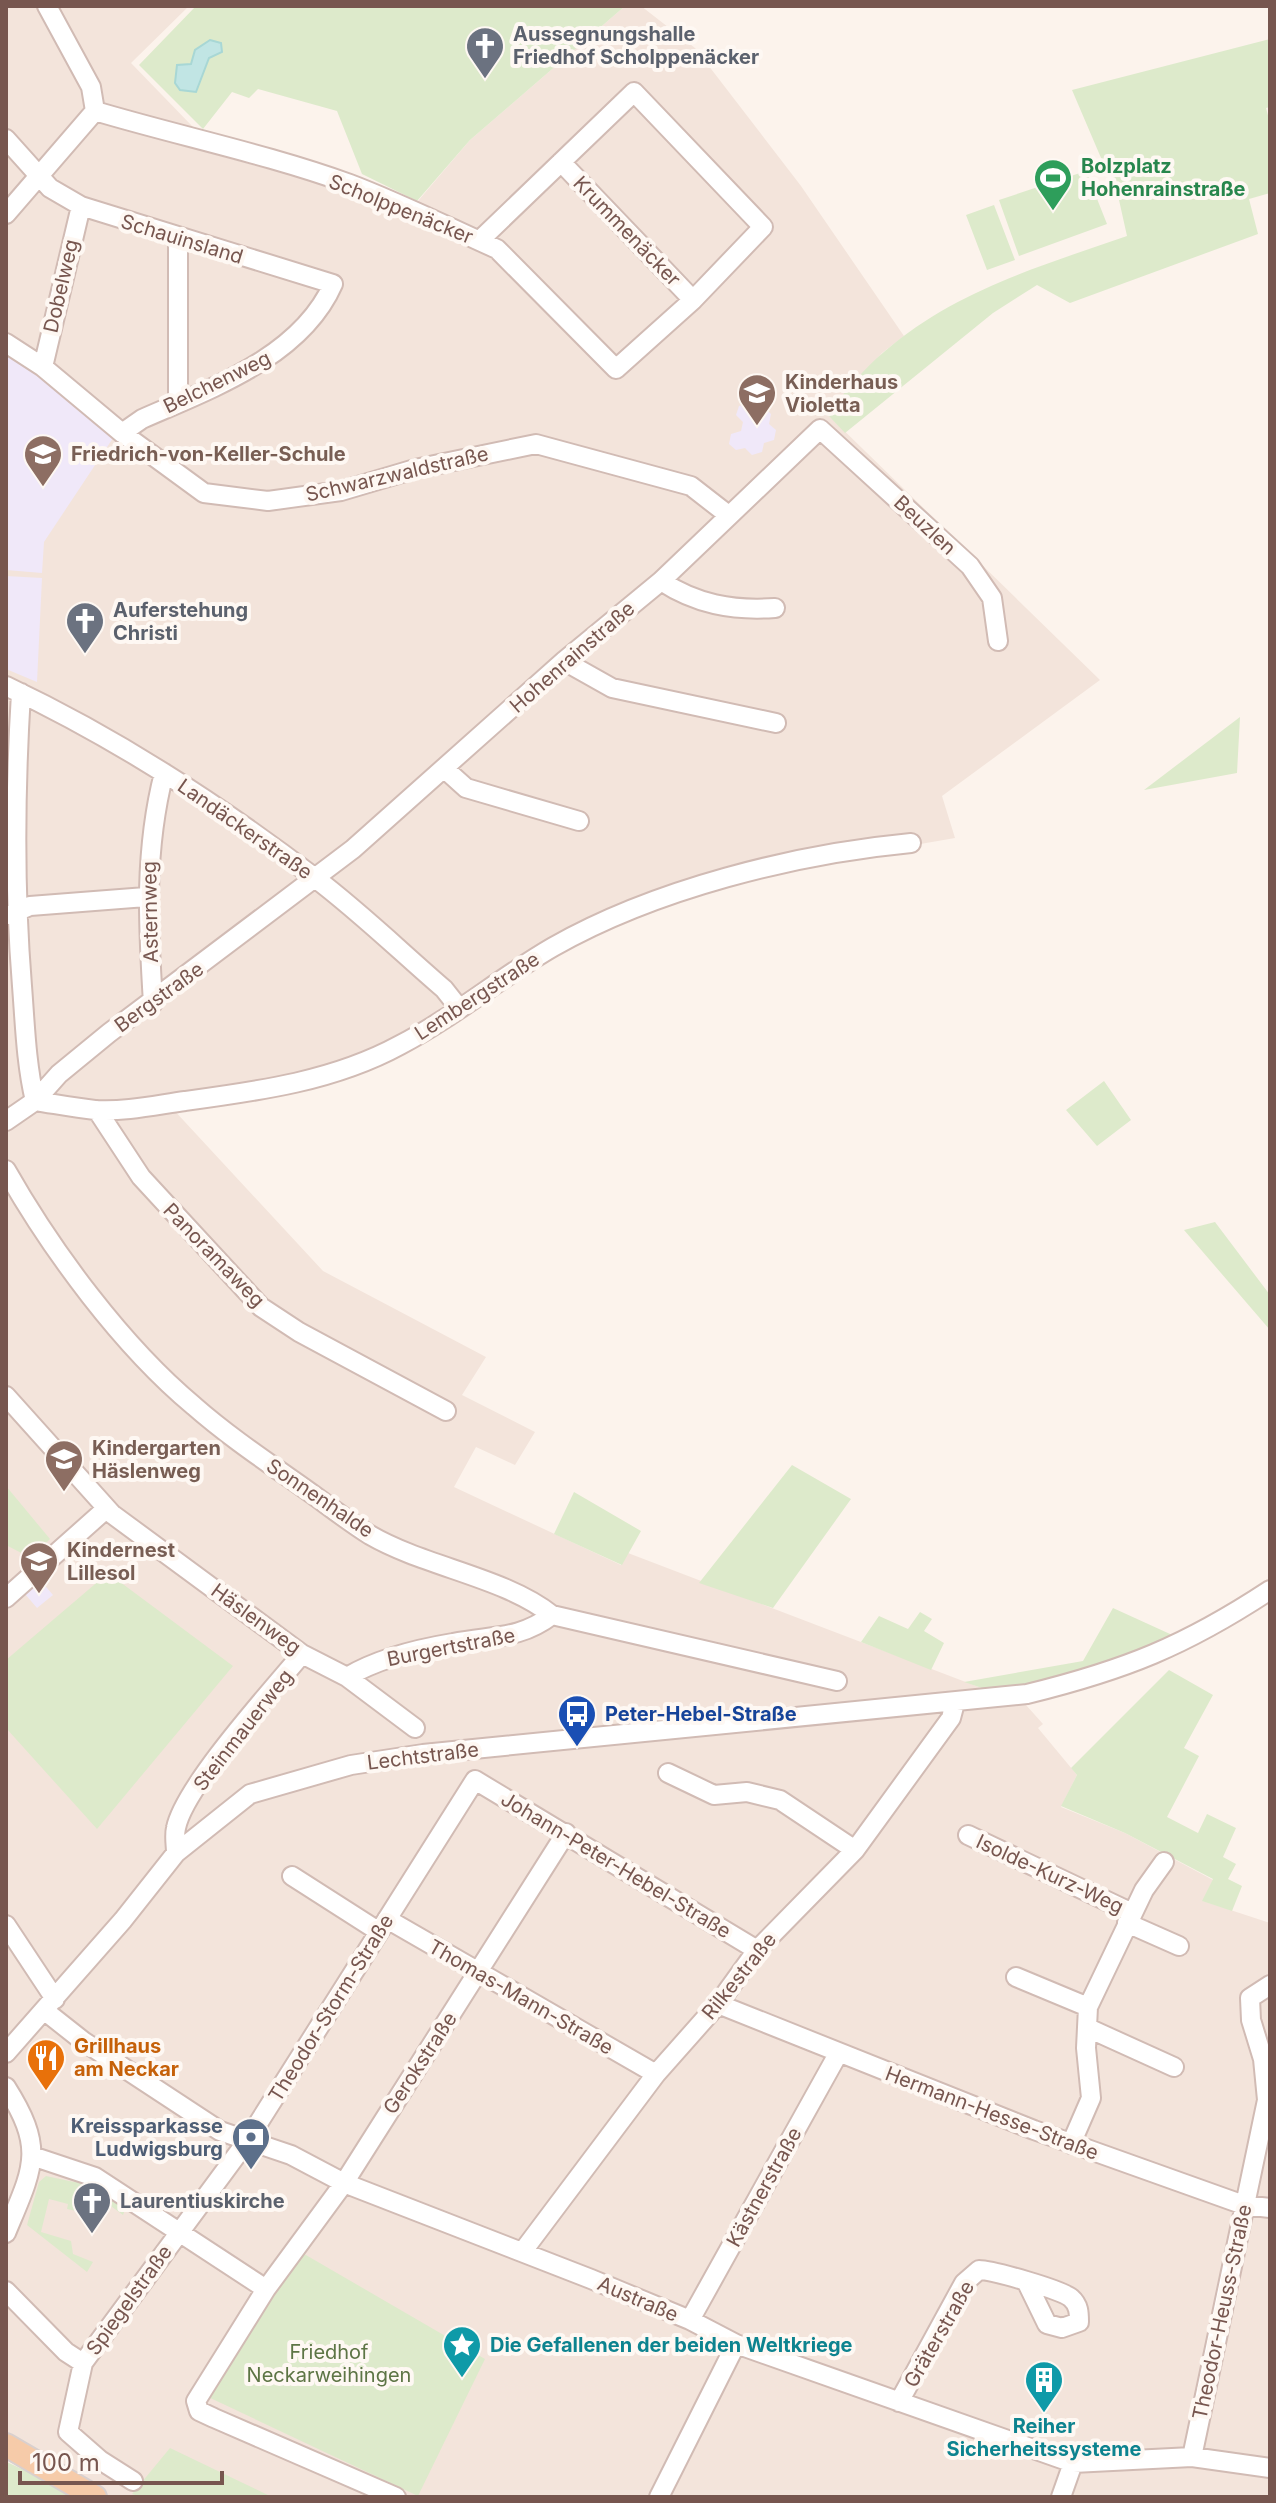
<svg xmlns="http://www.w3.org/2000/svg" width="1276" height="2503" font-family="Inter,sans-serif">
<style>
.residential{fill:#f3e4db}
.education{fill:#f0e8f9}
.green{fill:#ddeacb}
.water{fill:#c1e5e4;stroke:#a8d7d5;stroke-width:2}
.lines{fill:none;stroke-linecap:round;stroke-linejoin:round}
.minor-casing{stroke:#d1bbb4;stroke-width:22}
.major-casing{stroke:#d9d0ce;stroke-width:26}
.minor{stroke:#fff;stroke-width:18}
.major{stroke:#f6cba9;stroke-width:22}
.labels{text-anchor:middle;stroke-width:8;stroke-linejoin:round;paint-order:stroke}
.worship-label{font-size:20px;font-weight:bold;fill:#5b616d;stroke:#fef8f3;text-anchor:start}
.leisure-label{font-size:20px;font-weight:bold;fill:#27864d;stroke:#fef8f3;text-anchor:start}
.street-label{font-size:20px;fill:#77564f;stroke:#fef8f3}
.education-label{font-size:20px;font-weight:bold;fill:#785e54;stroke:#fef8f3;text-anchor:start}
.transit-label{font-size:20px;font-weight:bold;fill:#164399;stroke:#fef8f3;text-anchor:start}
.food-label{font-size:20px;font-weight:bold;fill:#c56008;stroke:#fef8f3;text-anchor:start}
.service-label{font-size:20px;font-weight:bold;fill:#4e5e75;stroke:#fef8f3;text-anchor:end}
.culture-label{font-size:20px;font-weight:bold;fill:#0d838f;stroke:#fef8f3;text-anchor:start}
.park-label{font-size:20px;fill:#5d7545;stroke:#fef8f3}
</style>
<rect width="100%" height="100%" fill="#fcf3ec"/>
<path class="residential" d="M6,6H189L131,63L193,127L206,152L349,191L406,215L470,140L625,6H641L695,48L801,186L904,336L882,353L827,414L1100,680L942,796L955,838L754,873L623,919L554,951L405,1047L172,1108L323,1271L486,1357L462,1395L535,1432L515,1465L476,1447L454,1487L621,1565L628,1553L1026,1705L1043,1724L1038,1728L1077,1775L1061,1807L1125,1833L1213,1880L1203,1901L1270,1923V2497H95L6,2445Z"/>
<path class="education" d="M6,350L115,435L44,542L42,573L6,570Z
M748,403L755,410L764,407L771,414L769,424L776,430L774,440L764,443L762,452L752,455L745,448L736,450L729,444L731,434L741,431L743,422L736,415L739,406Z
M6,576L42,578L37,682L6,669Z
M41,1581L53,1595L37,1608L25,1594Z"/>
<path class="green" d="M196,6H625L470,140L417,201L362,174L337,111L258,89L249,98L232,92L203,129L139,65Z
M1270,39V107L1266,108L1270,123V193L1249,199L1258,234L1070,303L1037,285L993,313L845,433L827,414C845,393 863,369 885,351C956,290 1041,266 1127,236L1119,200L1072,90Z
M1086,171L1107,224L1019,256L999,200Z
M994,205L1015,260L987,270L966,215Z
M1240,717L1237,773L1144,790Z
M1104,1081L1131,1120L1097,1146L1066,1110Z
M1215,1222L1270,1295V1330L1184,1230Z
M792,1465L851,1499L773,1608L699,1583Z
M6,1486L50,1539L31,1558L6,1545Z
M574,1492L641,1531L622,1565L554,1534Z
M108,1573L233,1666L97,1829L6,1728V1660Z
M1113,1608L1181,1639L1130,1661L997,1693L964,1682L1083,1661Z
M920,1612L932,1619L924,1631L944,1643L931,1670L861,1642L879,1616L908,1629Z
M1169,1670L1213,1695L1184,1748L1199,1756L1167,1817L1198,1833L1207,1814L1236,1828L1223,1857L1236,1864L1228,1879L1242,1886L1232,1911L1202,1901L1213,1879L1125,1833L1061,1806L1077,1775L1071,1768Z
M46,2176L74,2182L78,2178L115,2195L126,2207L123,2215L104,2201L99,2216L67,2209L68,2204L49,2199L41,2232L71,2241L73,2254L93,2262L87,2272L27,2225L39,2182Z
M299,2251L485,2359L418,2496L206,2396Z
M170,2448L272,2497H142L132,2494Z
M7,2462L81,2497H6Z"/>
<path class="water" d="M210,40L221,43L222,52L209,58L196,92L180,90L175,83L177,65L191,64L195,50Z"/>
<g class="lines">
<g class="minor-casing">
<path id="minor" d="M95,111C179,136 267,154 350,184C400,203 448,227 497,249L616,369L693,300L763,227L634,92L479,241
M6,139L50,188L81,206L333,284C301,357 210,389 142,419L122,433
M561,162L693,300
M6,214L95,111L91,87L47,6
M178,238V403
M6,343L43,367L122,433L204,493L268,501L341,491L415,469L536,444L691,486L727,514
M43,367L81,206
M661,581C696,604 732,611 775,608
M564,661L612,688L776,723
M6,686C116,738 218,804 315,878C360,912 401,952 444,989L459,1008
M21,693C15,791 14,888 22,986C25,1024 26,1063 35,1101
M446,770L466,788L579,821
M9,915L30,906L146,897
M153,1003C148,924 144,851 164,773
M35,1101C55,1104 75,1108 95,1110C125,1112 156,1105 185,1101C259,1091 334,1081 400,1045C454,1017 501,977 553,947C655,889 795,854 911,843
M97,1110L141,1177L261,1307L299,1332L446,1411
M6,1121L35,1101L59,1074L109,1033L353,849L564,661L661,581L820,429L970,566L992,598L998,641
M6,1170C52,1251 122,1346 194,1406C227,1435 264,1460 301,1486C324,1502 346,1520 370,1535C425,1567 504,1577 552,1615L837,1681
M6,1396L112,1514L302,1654L347,1677L415,1728
M6,1598L106,1509
M347,1677C379,1658 417,1649 453,1643C492,1635 519,1640 552,1615
M668,1773L714,1795L747,1792L780,1800L855,1850
M968,1835L1132,1913
M176,1853C176,1845 174,1836 176,1828C184,1787 272,1690 302,1654
M292,1876L378,1931
M387,1919L656,2074
M1127,1923L1179,1946
M6,1925L55,1999
M1016,1977L1088,2007
M718,2004L1034,2130L1244,2205L1270,2208
M45,2011L83,2041L220,2131L291,2155L344,2183L591,2279L690,2320L736,2344L1073,2463L1192,2457L1270,2468
M1088,2028L1174,2067
M6,2053L123,1920L176,1853L250,1794L351,1765L423,1754L1027,1694C1125,1670 1185,1646 1270,1590
M6,2087C46,2150 33,2168 6,2233
M1071,2144L1091,2098L1086,2048L1088,2007L1144,1890L1164,1862
M32,2156L95,2177L266,2289
M523,2251L656,2074L718,2004L757,1950L855,1850L951,1718L955,1703
M6,2291L66,2352L83,2363
M690,2320L838,2054
M899,2402L964,2283L979,2270C992,2270 1062,2290 1071,2298C1079,2305 1079,2313 1079,2322L1062,2328L1047,2324L1027,2283
M1192,2457L1267,2100L1263,2059L1251,2020L1250,1998L1270,1985
M133,2481L100,2460L68,2432L83,2363L247,2141L475,1780L757,1950
M396,2497L214,2418L199,2411L196,2401L266,2289L344,2183L566,1833
M659,2497L736,2344
M1061,2497L1073,2463"/>
</g>
<g class="major-casing">
<path id="major" d="M6,2445L95,2497"/>
</g>
<use href="#minor" class="minor"/>
<use href="#major" class="major"/>
</g>
<defs>
<g id="church-pin" transform="scale(2)"><path d="M0 17L-7.5 6A9.5 9.5 0 1 1 7.5 6Z" fill="#6b7280" stroke="#fef8f3"/><path d="M-1.2-6h2.4v3.5h3.3v2.4h-3.3V6h-2.4V-.1h-3.3v-2.4h3.3Z" fill="#fff"/></g>
<g id="stadium-pin" transform="scale(2)"><path d="M0 17L-7.5 6A9.5 9.5 0 1 1 7.5 6Z" fill="#2e9e5b" stroke="#fef8f3"/><path d="M0-5a6.5 5 0 1 0 0 10a6.5 5 0 1 0 0-10ZM-3.5-1.8h7v3.6h-7Z" fill="#fff"/></g>
<g id="school-pin" transform="scale(2)"><path d="M0 17L-7.5 6A9.5 9.5 0 1 1 7.5 6Z" fill="#8d6e63" stroke="#fef8f3"/><path d="M0-5L7-2L0 1L-7-2ZM-4 1L0 2.5L4 1V4Q0 6-4 4Z" fill="#fff"/></g>
<g id="bus-pin" transform="scale(2)"><path d="M0 17L-7.5 6A9.5 9.5 0 1 1 7.5 6Z" fill="#1a4fb4" stroke="#fef8f3"/><path d="M-5-6H5V4H4V6H2V4H-2V6H-4V4H-5ZM-3.5-4V0h7V-4ZM-3.5 1.2v1.5H-2V1.2ZM2 1.2v1.5H3.5V1.2Z" fill="#fff"/></g>
<g id="restaurant-pin" transform="scale(2)"><path d="M0 17L-7.5 6A9.5 9.5 0 1 1 7.5 6Z" fill="#e8710a" stroke="#fef8f3"/><path d="M-5-6h1v4h1v-4h1v4h1v-4h1v5L-1.5 .5V6h-2V.5L-5-1ZM5-6V6H3V1.5H1.5Q1.5-4 5-6Z" fill="#fff"/></g>
<g id="bank-pin" transform="scale(2)"><path d="M0 17L-7.5 6A9.5 9.5 0 1 1 7.5 6Z" fill="#5c6f8a" stroke="#fef8f3"/><path d="M-6-4H6V4H-6ZM0-2.3a2.3 2.3 0 1 0 0 4.6a2.3 2.3 0 1 0 0-4.6Z" fill="#fff"/></g>
<g id="sight-pin" transform="scale(2)"><path d="M0 17L-7.5 6A9.5 9.5 0 1 1 7.5 6Z" fill="#0f9aa8" stroke="#fef8f3"/><path d="M0-6L1.8-2.2L6-1.7L2.9 1.2L3.7 5.4L0 3.3L-3.7 5.4L-2.9 1.2L-6-1.7L-1.8-2.2Z" fill="#fff"/></g>
<g id="building-pin" transform="scale(2)"><path d="M0 17L-7.5 6A9.5 9.5 0 1 1 7.5 6Z" fill="#0f9aa8" stroke="#fef8f3"/><path d="M-4-6H4V6H1V3H-1V6H-4ZM-2.5-4.3h1.7v1.8h-1.7ZM.8-4.3h1.7v1.8H.8ZM-2.5-1h1.7V.8h-1.7ZM.8-1h1.7V.8H.8Z" fill="#fff"/></g>
</defs>
<g fill-rule="evenodd">
<use href="#church-pin" x="485" y="46"/>
<use href="#stadium-pin" x="1053" y="178"/>
<use href="#school-pin" x="757" y="393"/>
<use href="#school-pin" x="43" y="454"/>
<use href="#church-pin" x="85" y="621"/>
<use href="#school-pin" x="64" y="1459"/>
<use href="#school-pin" x="39" y="1561"/>
<use href="#bus-pin" x="577" y="1714"/>
<use href="#restaurant-pin" x="46" y="2058"/>
<use href="#bank-pin" x="251" y="2137"/>
<use href="#church-pin" x="92" y="2201"/>
<use href="#sight-pin" x="462" y="2345"/>
<use href="#building-pin" x="1044" y="2380"/>
</g>
<g class="labels">
<g class="worship-label">
<text x="513" y="41">Aussegnungshalle<tspan x="513" dy="23">Friedhof Scholppenäcker</tspan></text>
<text x="113" y="617">Auferstehung<tspan x="113" dy="23">Christi</tspan></text>
<text x="120" y="2208">Laurentiuskirche</text>
</g>
<g class="leisure-label">
<text x="1081" y="173">Bolzplatz<tspan x="1081" dy="23">Hohenrainstraße</tspan></text>
</g>
<g class="street-label">
<text transform="translate(401 209) rotate(22)" y="7">Scholppenäcker</text>
<text transform="translate(627 231) rotate(46)" y="7">Krummenäcker</text>
<text transform="translate(182 239) rotate(17)" y="7">Schauinsland</text>
<text transform="translate(61 286) rotate(-77)" y="7">Dobelweg</text>
<text transform="translate(217 382) rotate(-26)" y="7">Belchenweg</text>
<text transform="translate(397 474) rotate(-13)" y="7">Schwarzwaldstraße</text>
<text transform="translate(925 525) rotate(43)" y="7">Beuzlen</text>
<text transform="translate(572 657) rotate(-41)" y="7">Hohenrainstraße</text>
<text transform="translate(245 829) rotate(35)" y="7">Landäckerstraße</text>
<text transform="translate(150 912) rotate(-91)" y="7">Asternweg</text>
<text transform="translate(477 996) rotate(-33)" y="7">Lembergstraße</text>
<text transform="translate(159 997) rotate(-36)" y="7">Bergstraße</text>
<text transform="translate(214 1255) rotate(46)" y="7">Panoramaweg</text>
<text transform="translate(320 1498) rotate(34)" y="7">Sonnenhalde</text>
<text transform="translate(256 1619) rotate(36)" y="7">Häslenweg</text>
<text transform="translate(451 1647) rotate(-11)" y="7">Burgertstraße</text>
<text transform="translate(243 1730) rotate(-52)" y="7">Steinmauerweg</text>
<text transform="translate(423 1756) rotate(-7)" y="7">Lechtstraße</text>
<text transform="translate(616 1865) rotate(31)" y="7">Johann-Peter-Hebel-Straße</text>
<text transform="translate(1050 1874) rotate(25)" y="7">Isolde-Kurz-Weg</text>
<text transform="translate(739 1976) rotate(-51)" y="7">Rilkestraße</text>
<text transform="translate(521 1997) rotate(30)" y="7">Thomas-Mann-Straße</text>
<text transform="translate(331 2008) rotate(-58)" y="7">Theodor-Storm-Straße</text>
<text transform="translate(420 2063) rotate(-57)" y="7">Gerokstraße</text>
<text transform="translate(992 2113) rotate(21)" y="7">Hermann-Hesse-Straße</text>
<text transform="translate(764 2187) rotate(-61)" y="7">Kästnerstraße</text>
<text transform="translate(638 2299) rotate(23)" y="7">Austraße</text>
<text transform="translate(129 2300) rotate(-54)" y="7">Spiegelstraße</text>
<text transform="translate(1222 2312) rotate(-78)" y="7">Theodor-Heuss-Straße</text>
<text transform="translate(939 2334) rotate(-60)" y="7">Gräterstraße</text>
</g>
<g class="education-label">
<text x="785" y="389">Kinderhaus<tspan x="785" dy="23">Violetta</tspan></text>
<text x="71" y="461">Friedrich-von-Keller-Schule</text>
<text x="92" y="1455">Kindergarten<tspan x="92" dy="23">Häslenweg</tspan></text>
<text x="67" y="1557">Kindernest<tspan x="67" dy="23">Lillesol</tspan></text>
</g>
<g class="transit-label">
<text x="605" y="1721">Peter-Hebel-Straße</text>
</g>
<g class="food-label">
<text x="74" y="2053">Grillhaus<tspan x="74" dy="23">am Neckar</tspan></text>
</g>
<g class="service-label">
<text x="223" y="2133">Kreissparkasse<tspan x="223" dy="23">Ludwigsburg</tspan></text>
</g>
<g class="culture-label">
<text x="490" y="2352">Die Gefallenen der beiden Weltkriege</text>
<text x="1044" y="2433" text-anchor="middle">Reiher<tspan x="1044" dy="23">Sicherheitssysteme</tspan></text>
</g>
<g class="park-label">
<text x="329" y="2359">Friedhof<tspan x="329" dy="23">Neckarweihingen</tspan></text>
</g>
</g>
<rect width="1276" height="2503" fill="none" stroke="#77564f" stroke-width="16"/>
<path d="M20 2471v12h202v-12" fill="none" stroke="#77564f" stroke-width="4"/>
<text x="32" y="2471" font-size="24" fill="#77564f" stroke="#fef8f3" stroke-width="6" paint-order="stroke">100 m</text>
</svg>
